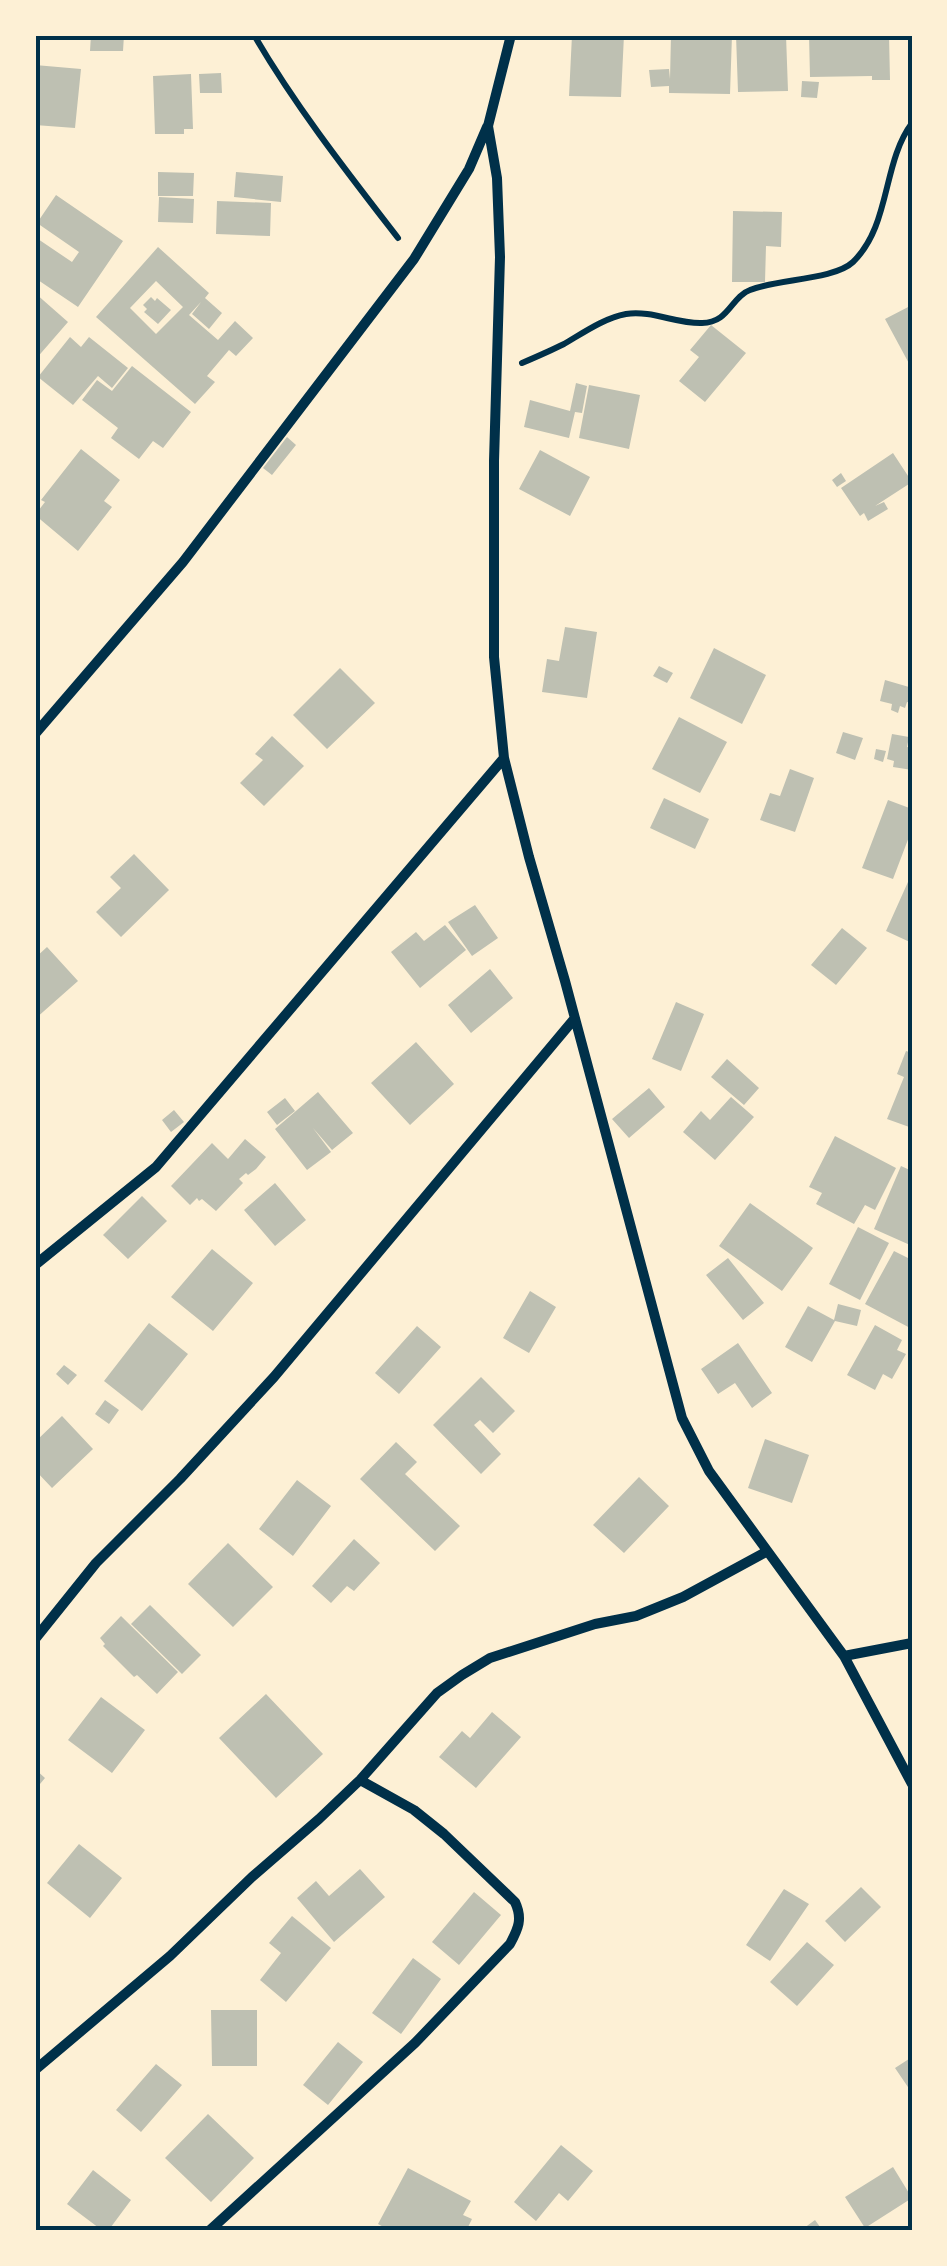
<svg xmlns="http://www.w3.org/2000/svg" width="947" height="2266" font-family="Karla,sans-serif">
<style>
.building{fill:#bec0b2;fill-rule:evenodd}
.lines{fill:none;stroke-linecap:round;stroke-linejoin:round}
.path{stroke:#003049;stroke-width:6}
.minor{stroke:#003049;stroke-width:10}
.neatline{fill:none;stroke:#003049;stroke-width:4}
</style>
<rect width="100%" height="100%" fill="#fdf0d5"/>
<path class="building" d="M35,35H86V40L35,38Z
M91,35H124L123,51H90Z
M572,35H624L621,97L569,96Z
M671,35H732L730,94L669,93V86L651,87L649,70L669,69L670,79Z
M736,35H786L788,91L738,92Z
M809,35H889L890,80H872V76L810,77Z
M35,65L81,69L75,128L35,125Z
M221,73L222,93H200L199,74Z
M191,74L193,129H184V134H155L153,76Z
M802,81L819,82L817,98L801,97Z
M158,172L194,173L193,196H158Z
M236,172L283,176L281,202L234,197Z
M56,195L123,241L78,307L35,278V237L72,262L79,252L37,223Z
M159,197L194,199L193,223L158,222Z
M217,201L271,203L270,236L216,234Z
M733,211L782,212L781,247L766,246L765,282H732Z
M158,247L209,293L205,298L222,313L209,329L192,314L201,302L189,315L218,340L235,321L253,338L236,356L229,350L207,376L215,382L195,404L96,317ZM156,281L183,307L156,334L130,308Z
M35,293L68,322L35,360Z
M151,297L155,301L157,298L171,310L158,324L144,312L147,309L143,305Z
M912,305V369L885,319Z
M711,325L746,353L705,402L679,381L699,357L690,350Z
M70,337L81,347L89,337L128,368L112,388L98,376L73,405L38,377Z
M132,366L191,412L163,448L153,441L139,459L111,438L118,428L82,400L97,380L112,391Z
M576,383L587,386L582,413L575,412L569,438L524,427L530,400L570,411Z
M589,385L640,395L629,449L579,438Z
M287,437L296,445L272,475L263,468Z
M81,449L120,480L104,501L112,507L78,551L35,515L45,502L41,500Z
M540,450L590,477L570,516L519,489Z
M893,453L912,482L875,506L884,502L888,509L868,521L864,513L860,516L841,488Z
M841,473L846,481L837,487L832,480Z
M565,627L597,632L587,698L542,692L547,659L559,661Z
M714,648L766,675L742,724L690,698Z
M659,666L673,673L667,683L653,676Z
M340,668L375,703L327,749L293,715Z
M911,679L912,703L907,702L905,708L900,706L898,713L891,710L892,704L880,701L885,680L909,687Z
M679,717L727,742L700,793L652,769Z
M843,732L863,738L855,760L836,753Z
M892,734L909,737L907,747L912,748V770L893,767L894,761L887,759Z
M272,736L304,766L264,806L240,783L263,760L255,754Z
M876,749L886,751L883,762L874,759Z
M790,769L814,778L795,832L760,820L770,793L780,796Z
M664,798L709,819L695,849L650,828Z
M888,800L912,809V829L893,879L862,868Z
M134,854L169,890L121,937L96,912L121,888L110,877Z
M912,873V943L886,931Z
M475,905L498,938L472,956L448,922Z
M445,925L466,950L420,988L391,952L416,932L424,941Z
M842,928L867,948L836,985L811,965Z
M47,947L78,981L35,1019V958Z
M490,969L513,998L471,1033L448,1005Z
M676,1002L704,1014L681,1071L652,1059Z
M416,1042L454,1084L410,1125L371,1083Z
M906,1051L912,1053V1128L887,1119L904,1077L897,1074Z
M727,1059L759,1088L744,1105L711,1077Z
M649,1088L665,1107L629,1138L612,1119Z
M318,1092L353,1133L332,1150L313,1128L331,1152L307,1170L275,1129Z
M731,1097L754,1117L715,1160L683,1132L701,1111L710,1120Z
M285,1098L295,1111L277,1125L267,1112Z
M174,1110L184,1122L171,1132L162,1120Z
M835,1136L896,1168L875,1210L865,1205L854,1224L816,1204L822,1193L809,1187Z
M245,1139L266,1157L256,1169L248,1175L246,1173L239,1179L243,1183L216,1211L202,1199L199,1201L197,1198L190,1205L171,1186L212,1143L228,1159Z
M901,1166L912,1171L910,1245L874,1229Z
M275,1183L306,1220L275,1246L244,1210Z
M142,1196L167,1221L128,1259L103,1235Z
M750,1203L813,1248L782,1291L719,1246Z
M858,1227L889,1243L860,1300L829,1284Z
M212,1249L253,1283L213,1331L171,1297Z
M894,1251L912,1260V1329L865,1304Z
M728,1258L764,1303L743,1320L706,1275Z
M530,1291L556,1307L529,1353L503,1338Z
M838,1304L861,1310L857,1326L835,1321L812,1362L785,1347L808,1306L834,1320Z
M149,1323L188,1354L142,1411L104,1381Z
M875,1325L902,1340L897,1350L906,1354L892,1379L883,1374L875,1390L847,1375Z
M417,1326L441,1347L399,1394L375,1373Z
M738,1343L772,1393L752,1408L735,1383L718,1394L701,1369Z
M64,1365L77,1375L68,1385L56,1374Z
M481,1377L515,1411L493,1433L480,1420L474,1425L501,1454L481,1474L433,1425Z
M105,1400L119,1410L109,1424L95,1414Z
M62,1416L93,1449L52,1488L35,1470V1442Z
M765,1439L809,1455L792,1503L748,1488Z
M396,1442L417,1462L405,1474L460,1526L435,1551L360,1479Z
M639,1477L669,1506L624,1553L593,1525Z
M297,1480L331,1506L293,1556L259,1529Z
M354,1539L380,1563L354,1591L347,1586L331,1603L312,1586Z
M228,1543L273,1587L233,1627L188,1584Z
M150,1605L201,1655L182,1674L131,1624Z
M121,1616L178,1672L157,1694L137,1675L134,1677L103,1646L105,1644L100,1638Z
M266,1694L323,1754L276,1798L219,1738Z
M101,1697L145,1730L112,1773L68,1740Z
M492,1712L521,1737L476,1788L439,1757L462,1731L470,1738Z
M35,1769L45,1778L35,1790Z
M79,1844L122,1878L90,1918L47,1883Z
M360,1869L385,1897L334,1942L297,1898L316,1881L329,1896Z
M861,1887L881,1907L845,1942L825,1921Z
M784,1889L809,1904L770,1961L746,1945Z
M474,1892L501,1915L459,1965L432,1942Z
M292,1916L331,1948L286,2002L260,1980L281,1953L269,1943Z
M807,1942L834,1965L797,2006L770,1982Z
M413,1958L441,1979L401,2034L372,2013Z
M211,2010H257V2066H212Z
M338,2042L363,2062L328,2105L303,2085Z
M912,2057V2093L895,2068Z
M156,2064L182,2085L141,2132L116,2110Z
M208,2114L254,2158L211,2202L165,2158Z
M561,2145L593,2171L568,2201L559,2193L536,2221L514,2202Z
M893,2167L912,2198L865,2228L845,2197Z
M408,2168L471,2201L463,2215L472,2219L466,2231H391L378,2224Z
M93,2170L131,2200L108,2231H103L67,2204Z
M815,2220L823,2231H800Z"/>
<g class="lines">
<path class="path" d="M254,35C296,107 347,172 398,238
M522,363C536,357 550,351 564,344C583,333 604,318 626,314C652,310 677,324 702,323C729,323 731,297 750,290C776,279 834,280 853,262C891,225 882,163 912,123"/>
<path class="minor" d="M511,35L488,126L497,178L500,257L494,461V657L504,758L529,857L565,981L682,1418L709,1471L844,1656L912,1784
M35,734L183,562L414,259L469,169L487,127
M35,1265L156,1167L504,758
M35,1639L96,1563L180,1479L274,1377L575,1018
M844,1656L912,1643
M35,2070L170,1956L252,1877L319,1819L360,1780L437,1693L462,1675L490,1658L595,1624L636,1616L683,1597L766,1552
M209,2231L415,2043L510,1944C518,1929 523,1919 515,1902L444,1834L414,1810L360,1780"/>
</g>
<rect width="947" height="2266" fill="none" stroke="#fdf0d5" stroke-width="75"/>
<rect x="38" y="38" width="872" height="2190" class="neatline"/>
</svg>
